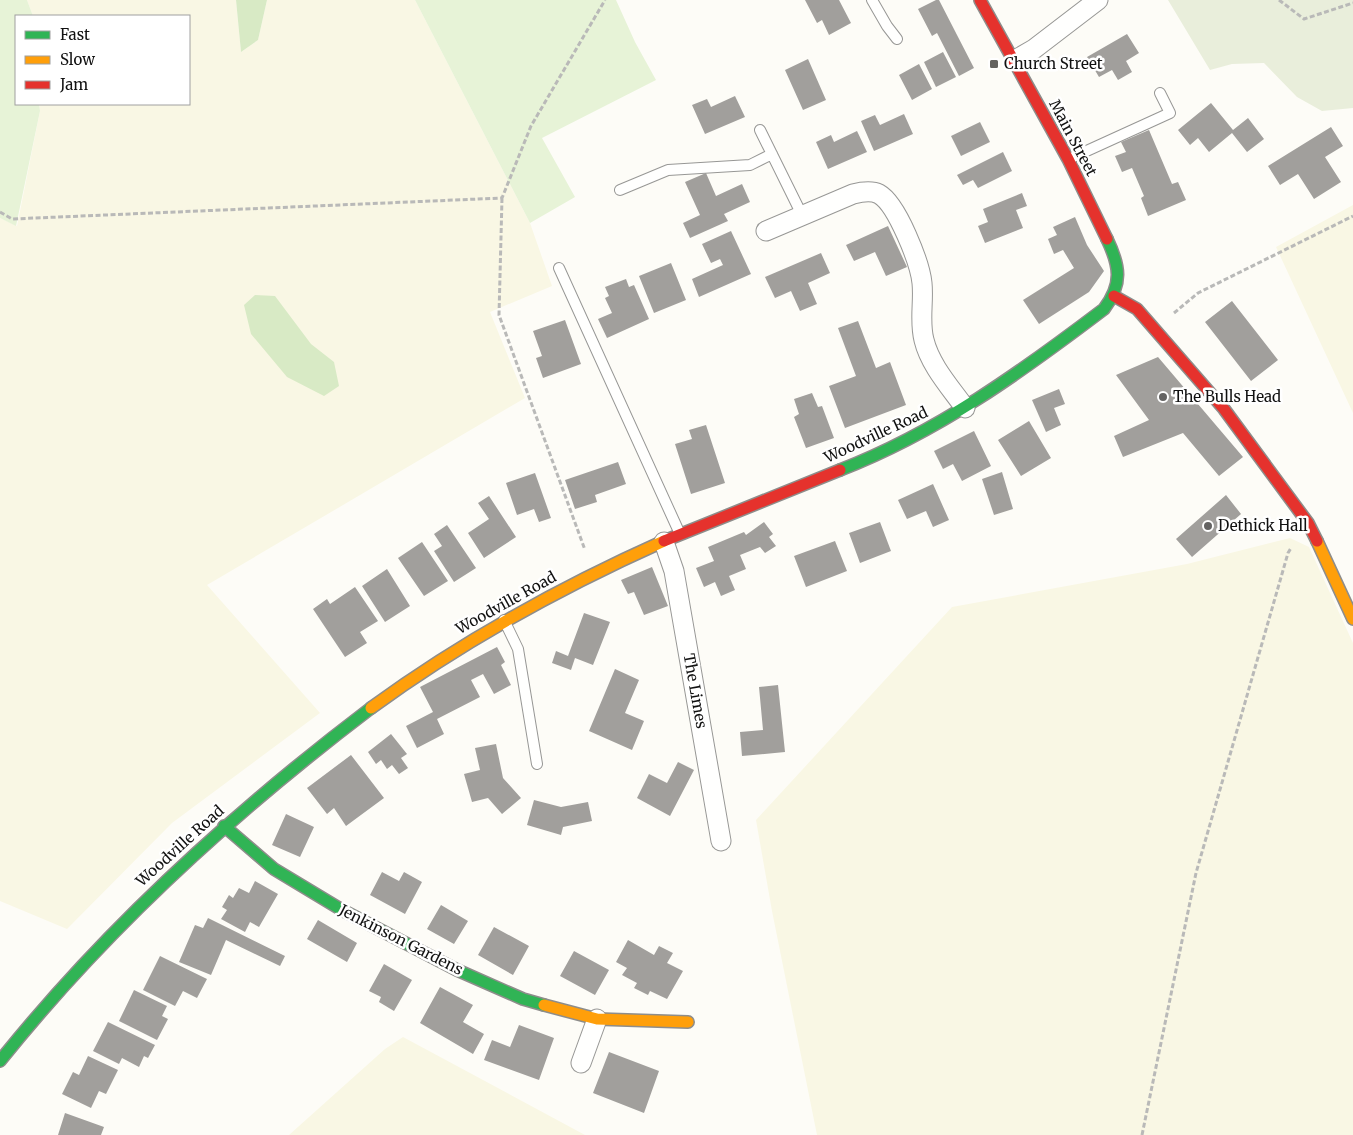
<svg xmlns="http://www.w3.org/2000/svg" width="1353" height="1135" font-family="Merriweather,serif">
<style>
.farmland{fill:#f9f7e4}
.green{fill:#e7f3d7}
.forest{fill:#d8eac5}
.cemetery{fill:#e9eedb}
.building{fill:#a19f9c}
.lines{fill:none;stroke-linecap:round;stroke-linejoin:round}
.lane-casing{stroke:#979795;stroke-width:12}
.street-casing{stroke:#979795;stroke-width:21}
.fast-casing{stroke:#8e8d8b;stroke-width:14}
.slow-casing{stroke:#8e8d8b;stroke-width:14}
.jam-casing{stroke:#8e8d8b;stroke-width:14}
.path{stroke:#b9b9b8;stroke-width:3;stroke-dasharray:5 2.5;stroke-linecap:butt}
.lane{stroke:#fffffe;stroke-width:10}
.street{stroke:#fffffe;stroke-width:19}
.fast{stroke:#30b455;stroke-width:11}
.slow{stroke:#ff9f0a;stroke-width:11}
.jam{stroke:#e5322d;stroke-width:11}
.poi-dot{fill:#646362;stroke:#fff;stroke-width:2}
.labels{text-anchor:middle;stroke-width:5;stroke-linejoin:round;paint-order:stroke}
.poi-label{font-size:15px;fill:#111;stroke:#fff;text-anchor:start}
.street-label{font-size:15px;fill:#111;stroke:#fff}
</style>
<rect width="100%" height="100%" fill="#fdfcf7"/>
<path class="farmland" d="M27,0H236L241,52L258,40L267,0H415L530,223L552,286L490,312L525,398L207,585L320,713L172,823L67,929L0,901V218L17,226L40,111L39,104H189V16H33Z
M1353,205V413L1276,247Z
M1290,538L1309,547L1353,643V1135H817L772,911L756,820L952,607L1187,564Z
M403,1037L585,1135H289L385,1049Z"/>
<path class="green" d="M0,0H27L33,16H16V104H39L40,111L16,226L0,218Z
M415,0H616L635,42L656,80L542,138L575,197L530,223Z"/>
<path class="forest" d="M236,0H267L258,40L241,52Z
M255,295L275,296L311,344L334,362L339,386L324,396L287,377L251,334L244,305Z"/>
<path class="cemetery" d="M1168,0H1353V108L1322,111L1297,97L1264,63L1232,64L1210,70Z"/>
<path class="building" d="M805,0H839L851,23L829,35L822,20L817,23Z
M936,0H939L974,68L959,76L937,33L932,36L918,9Z
M1127,34L1139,53L1126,61L1132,72L1118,80L1112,70L1099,77L1087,57Z
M943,52L956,77L936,87L924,62Z
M808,59L826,100L803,110L785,70Z
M919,64L932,89L912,100L899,75Z
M735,96L745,117L705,134L692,105L707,99L711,107Z
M1211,103L1233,130L1248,118L1264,139L1247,152L1232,133L1209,152L1198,138L1190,145L1178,130Z
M904,114L913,134L874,151L861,121L875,115L880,125Z
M980,122L990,142L961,156L951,136Z
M1331,127L1343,146L1325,157L1341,182L1314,199L1298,174L1280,185L1268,166Z
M1149,130L1172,184L1178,182L1186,200L1148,216L1141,198L1144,196L1132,168L1122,172L1115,156L1126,152L1121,142Z
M857,131L867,152L828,169L816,142L831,135L834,142Z
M1003,152L1012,171L978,188L973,180L963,185L957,175Z
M706,173L716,196L742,184L750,202L724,214L728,221L690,238L683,223L700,215L685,182Z
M1022,193L1027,206L1016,210L1023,228L985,243L978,226L988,222L983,209Z
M1075,217L1087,245L1104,271L1089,292L1039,324L1023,300L1074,268L1063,250L1054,254L1048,239L1057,235L1053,227Z
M888,226L907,267L886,276L875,252L854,261L846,245Z
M731,231L751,274L699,297L692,279L723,265L720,259L711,263L702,244Z
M821,253L830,273L808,283L817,304L800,311L791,291L775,298L765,277Z
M671,263L686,300L654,313L639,276Z
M626,279L629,287L634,285L649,319L607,338L598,319L612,313L605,298L609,296L605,287Z
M1232,301L1278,360L1251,381L1205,322Z
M565,320L581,364L543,378L536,358L542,356L533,331Z
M858,321L876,368L890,362L906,405L845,428L829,386L856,376L838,328Z
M1158,357L1243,457L1219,476L1183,433L1123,457L1114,436L1149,420L1116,375Z
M1059,389L1065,404L1054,408L1061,425L1046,432L1032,400Z
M812,393L818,407L822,406L834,438L806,448L794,417L799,414L794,399Z
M1029,421L1051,458L1021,476L998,440Z
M706,425L725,483L691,494L675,444L692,439L689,430Z
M974,431L991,466L962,481L953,464L943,469L934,451Z
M618,462L626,484L595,495L597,502L575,509L565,480Z
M1002,472L1013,509L994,515L982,479Z
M535,473L551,518L539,522L534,509L517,515L506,483Z
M933,484L949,520L933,527L926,511L907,519L898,500Z
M1226,495L1241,514L1192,557L1176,539Z
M489,496L516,537L484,558L468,533L489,519L478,503Z
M764,522L773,534L769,537L776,546L765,553L760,547L740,555L746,569L729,576L735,590L721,596L715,582L704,587L696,568L714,561L708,547L744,532L746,535Z
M880,522L891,551L860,563L849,533Z
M447,525L476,568L454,582L434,551L442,546L434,534Z
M835,541L847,571L806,587L794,556Z
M422,542L448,581L424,596L398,558Z
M652,567L668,606L644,615L634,592L628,594L621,580Z
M387,569L410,606L385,622L362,586Z
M355,587L378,621L360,632L367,643L345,657L313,609L327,599L330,604Z
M584,613L610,622L593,665L575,658L571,670L552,663L556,651L568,656Z
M497,647L505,662L501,665L511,685L494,694L483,674L471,680L480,697L437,719L444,734L417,748L406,726L433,712L420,687Z
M615,669L639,680L625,713L644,721L632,750L589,731Z
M778,685L785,752L742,756L740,732L763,730L759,687Z
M391,734L407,754L401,758L408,768L399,774L392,765L387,769L381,760L376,764L368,752Z
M496,744L503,778L521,798L502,814L488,798L472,802L464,774L480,770L475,748Z
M351,755L384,798L346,826L334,808L327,814L307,788Z
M678,762L694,770L670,816L637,798L649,774L667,783Z
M534,800L561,807L588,802L592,821L563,827L561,835L527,825Z
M286,814L314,827L300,857L272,845Z
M382,872L399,881L404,872L422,882L405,914L370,895Z
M255,881L278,894L259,927L250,922L245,932L221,919L227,910L222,907L229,895L233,898L239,888L249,893Z
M441,905L468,921L454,944L427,929Z
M208,918L285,956L280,966L226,940L211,975L179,962L195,925L203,928Z
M318,920L357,943L347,962L307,939Z
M494,927L529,946L513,975L478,955Z
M628,940L654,955L659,946L673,953L667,963L683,971L667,999L650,991L648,995L634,988L637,983L622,975L627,968L616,962Z
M574,951L609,970L595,995L560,976Z
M160,956L207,979L197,998L183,991L175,1006L143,990Z
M384,964L412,980L394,1011L379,1002L381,997L369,991Z
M440,987L473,1005L463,1022L484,1034L473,1054L420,1023Z
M134,990L167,1006L162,1016L168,1019L157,1040L119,1021Z
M108,1022L155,1045L148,1058L144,1056L139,1067L122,1058L119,1064L93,1051Z
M519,1025L554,1038L539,1080L484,1060L492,1040L510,1047Z
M609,1052L659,1071L644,1113L593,1093Z
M88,1056L118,1070L106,1094L99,1091L91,1108L62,1094L73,1072L79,1075Z
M65,1113L104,1127L101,1135H58Z"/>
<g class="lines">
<g class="lane-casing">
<path id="lane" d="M872,0L887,26L897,39
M760,130L802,215
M1069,159L1170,113L1160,93
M620,190L668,170L750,165L772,154
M559,268L680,534
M504,620L518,649L537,764"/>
</g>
<g class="street-casing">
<path id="street" d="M1015,60L1034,49L1098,0
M766,231L853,194C861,192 871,190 879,194C897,204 920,263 922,283C924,302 919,321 924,340C930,365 950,387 965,408
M664,542L674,571L721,841
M581,1063L597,1019"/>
</g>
<g class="fast-casing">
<path id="fast" d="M840,470C938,432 1021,372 1104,309C1123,284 1120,266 1107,239
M224,826L274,869L342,910L457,970L523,999L544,1005
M0,1061C108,926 234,812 371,708"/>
</g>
<g class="slow-casing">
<path id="slow" d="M1317,541L1353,619
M371,708C464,640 559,588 664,541
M544,1005L597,1019L688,1022"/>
</g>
<g class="jam-casing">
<path id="jam" d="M980,0L1068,159L1107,239
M1114,296L1137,309L1224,409L1308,523L1317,541
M664,541L840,470"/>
</g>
<path class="path" d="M1279,0L1304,19L1353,3
M502,198L499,315L585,550
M0,212L12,219L502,198L531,126L605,0
M1174,313L1198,293L1353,216
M1142,1135L1196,873L1288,553L1291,548"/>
<use href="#lane" class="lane"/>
<use href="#street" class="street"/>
<use href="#fast" class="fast"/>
<use href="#slow" class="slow"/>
<use href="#jam" class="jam"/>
</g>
<g class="poi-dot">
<rect x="989" y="59" width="10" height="10" rx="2.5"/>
<circle cx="1163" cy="397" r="5"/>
<circle cx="1208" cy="526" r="5"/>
</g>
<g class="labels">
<g class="poi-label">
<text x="1004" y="69">Church Street</text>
<text x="1173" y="402">The Bulls Head</text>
<text x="1218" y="531">Dethick Hall</text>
</g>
<g class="street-label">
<text transform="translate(1073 138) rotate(62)" y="5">Main Street</text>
<text transform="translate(876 435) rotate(-25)" y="5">Woodville Road</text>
<text transform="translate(506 603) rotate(-29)" y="5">Woodville Road</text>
<text transform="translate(695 691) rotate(80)" y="5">The Limes</text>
<text transform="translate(180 846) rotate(-42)" y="5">Woodville Road</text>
<text transform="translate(401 940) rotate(27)" y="5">Jenkinson Gardens</text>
</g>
</g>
<rect x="15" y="15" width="175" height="90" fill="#ffffff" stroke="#a0a0a0"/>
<rect x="25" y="31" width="25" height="8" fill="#30b455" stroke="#a0a0a0"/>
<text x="60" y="40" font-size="15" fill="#111111">Fast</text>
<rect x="25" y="56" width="25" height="8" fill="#ff9f0a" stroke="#a0a0a0"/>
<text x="60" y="65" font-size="15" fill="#111111">Slow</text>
<rect x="25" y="81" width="25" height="8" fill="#e5322d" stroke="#a0a0a0"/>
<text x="60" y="90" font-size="15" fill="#111111">Jam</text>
</svg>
